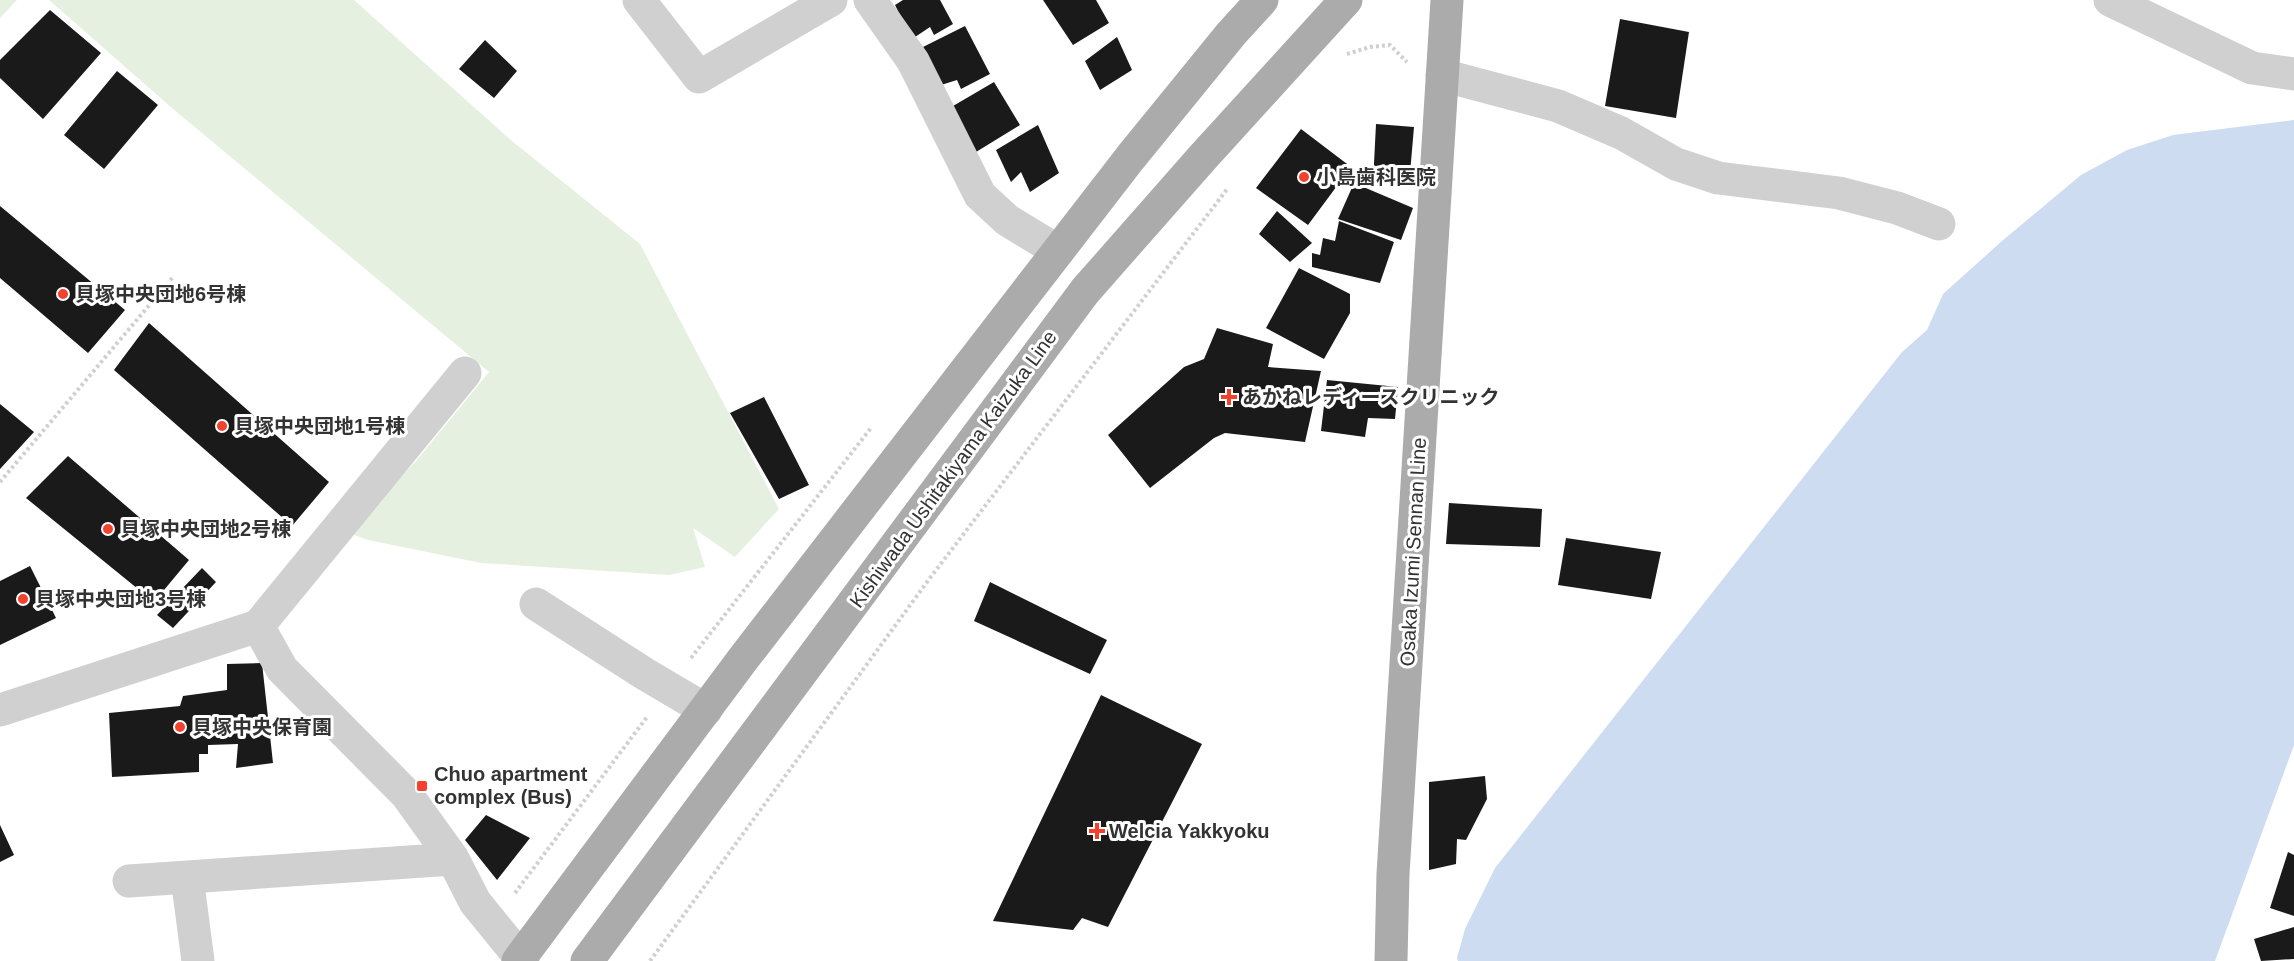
<svg xmlns="http://www.w3.org/2000/svg" width="2294" height="961" font-family="Arial,'Noto Sans JP',sans-serif">
<style>
.green{fill:#e6f0e1}
.water{fill:#cddcf0}
.building{fill:#1a1a1a}
.lines{fill:none;stroke-linecap:round;stroke-linejoin:round}
.path{stroke:#d0d0d0;stroke-width:4;stroke-dasharray:3 3;stroke-linecap:butt}
.minor{stroke:#d0d0d0;stroke-width:33}
.major{stroke:#ababab;stroke-width:33}
.poi-dot{fill:#f2422d;stroke:#fff;stroke-width:2}
.labels{text-anchor:middle;stroke-width:6;stroke-linejoin:round;paint-order:stroke}
.poi-label{font-size:20px;font-weight:bold;fill:#333;stroke:#fff;text-anchor:start}
.street-label{font-size:20px;fill:#333;stroke:#fff}
</style>
<rect width="100%" height="100%" fill="#fff"/>
<path class="green" d="M0,0H17L0,18Z
M49,0H354L512,141L640,244L779,509L735,557L693,528L705,567L669,575L481,563L368,540L354,535L376,503L416,461L489,372L172,108Z"/>
<path class="water" d="M2294,120V745L2215,961H1458L1457,958L1465,929L1495,868L1902,352L1927,330L1943,294L2002,241L2081,175L2127,150L2173,135Z"/>
<path class="building" d="M903,0H940L953,24L934,35L930,27L912,39L895,5Z
M1043,0H1096L1109,23L1073,45Z
M50,10L101,53L43,119L0,78V60Z
M1620,19L1689,32L1676,118L1605,106Z
M965,26L990,74L961,89L957,80L941,85L923,47Z
M1117,37L1132,70L1100,90L1085,61Z
M485,40L517,71L494,98L459,69Z
M117,71L158,105L104,169L64,135Z
M994,82L1020,125L976,152L953,106Z
M1376,124L1414,127L1409,185L1373,183Z
M1038,125L1059,173L1030,192L1021,172L1011,182L996,150Z
M1301,129L1351,167L1308,225L1256,188Z
M1354,183L1413,208L1401,240L1338,219Z
M0,206L125,310L88,353L0,278Z
M1277,211L1312,243L1290,262L1259,234Z
M1339,221L1394,242L1380,283L1312,267V253L1320,255L1323,238L1335,241Z
M1299,268L1350,294V313L1324,359L1266,328Z
M149,323L329,482L292,526L114,370Z
M1217,328L1273,344L1268,367L1321,371L1305,442L1225,433L1214,438L1150,488L1108,435L1184,367L1204,359Z
M1327,380L1398,387L1395,419L1368,418L1365,437L1321,431Z
M764,397L809,485L779,499L730,413Z
M0,404L34,432L0,469Z
M68,456L189,560L154,602L26,498Z
M1449,503L1542,509L1540,547L1446,544Z
M1566,538L1661,552L1651,599L1558,585Z
M30,566L56,618L0,645V581Z
M202,568L216,582L173,628L157,615Z
M990,582L1107,640L1090,674L974,621Z
M262,663L273,763L236,768L238,744L208,745V754H199V772L112,777L109,713L180,706L183,696L227,690V664Z
M1101,695L1202,744L1108,927L1082,918L1073,930L993,921Z
M1485,776L1487,799L1466,840L1457,839L1456,864L1429,870V782Z
M486,815L530,838L497,880L465,840Z
M0,825L14,855L0,862Z
M2288,852L2294,855V916L2270,908Z
M2294,927V959L2261,961L2254,939Z"/>
<g class="lines">
<path class="path" d="M1347,54L1370,47L1390,45L1407,62
M0,482L173,277
M691,658L871,428
M515,893L647,717
M650,961L930,578L1228,188"/>
<path class="minor" d="M639,0L699,77L831,0
M870,0L913,61L980,195L1007,220L1058,251
M2110,0L2252,68L2294,74
M1442,75L1558,106L1621,133L1676,164L1718,178L1839,193L1897,208L1939,224
M536,604L645,674L706,710
M258,626L282,669L407,795L453,859L475,902L523,961
M0,710L258,626L465,373
M187,877L198,961
M129,881L453,859"/>
<path class="major" d="M518,961L743,659L1130,158L1231,34L1262,0
M587,961L1085,291L1203,157L1346,0
M1391,961L1393,874L1447,0"/>
</g>
<g class="poi-dot">
<circle cx="1304" cy="177" r="6"/>
<circle cx="63" cy="294" r="6"/>
<path d="M1226 388h6v6h6v6h-6v6h-6v-6h-6v-6h6z"/>
<circle cx="222" cy="426" r="6"/>
<circle cx="108" cy="529" r="6"/>
<circle cx="23" cy="599" r="6"/>
<circle cx="180" cy="727" r="6"/>
<rect x="416" y="780" width="12" height="12" rx="3"/>
<path d="M1094 822h6v6h6v6h-6v6h-6v-6h-6v-6h6z"/>
</g>
<g class="labels">
<g class="poi-label">
<text x="1316" y="184">小島歯科医院</text>
<text x="75" y="301">貝塚中央団地6号棟</text>
<text x="1242" y="404">あかねレディースクリニック</text>
<text x="234" y="433">貝塚中央団地1号棟</text>
<text x="120" y="536">貝塚中央団地2号棟</text>
<text x="35" y="606">貝塚中央団地3号棟</text>
<text x="192" y="734">貝塚中央保育園</text>
<text x="434" y="781">Chuo apartment<tspan x="434" dy="23">complex (Bus)</tspan></text>
<text x="1109" y="838">Welcia Yakkyoku</text>
</g>
<g class="street-label">
<text transform="translate(953 469) rotate(-54)" y="7">Kishiwada Ushitakiyama Kaizuka Line</text>
<text transform="translate(1413 552) rotate(-87)" y="7">Osaka Izumi Sennan Line</text>
</g>
</g>
</svg>
